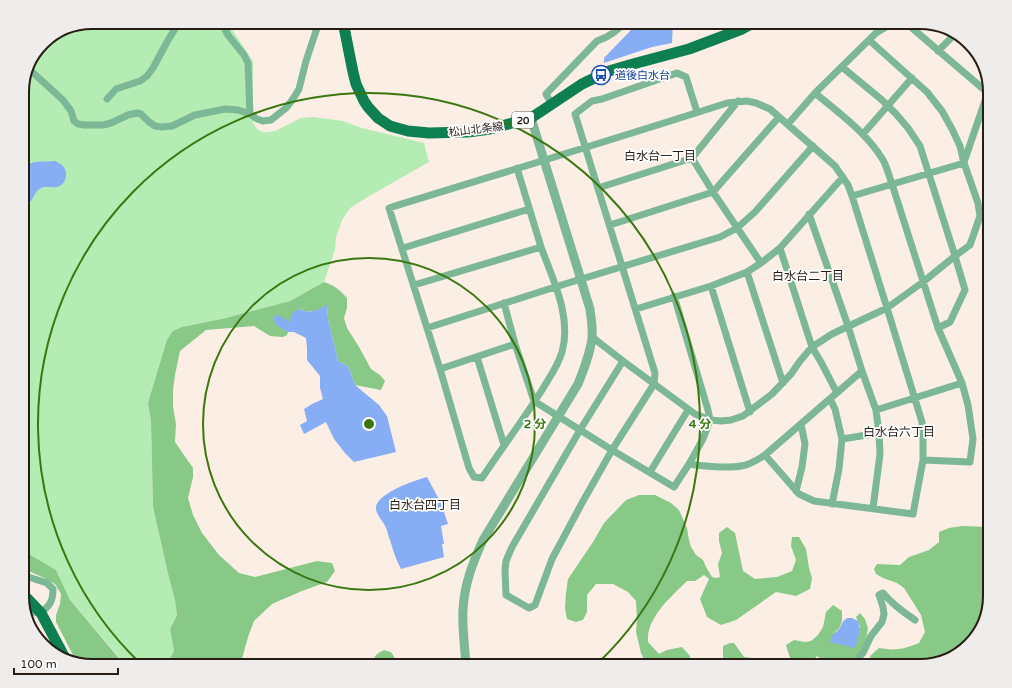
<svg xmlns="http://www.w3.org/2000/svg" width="1012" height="688" font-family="'Varela Round','Noto Sans JP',sans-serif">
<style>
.green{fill:#b4ecb3}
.forest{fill:#88c988}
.water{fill:#87adf5}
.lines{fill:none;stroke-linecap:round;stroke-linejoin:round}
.minor{stroke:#7cb796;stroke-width:7}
.tertiary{stroke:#7cb796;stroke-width:9}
.primary{stroke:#0e7f51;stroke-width:11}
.ring{fill:none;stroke:#397711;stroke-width:2}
.labels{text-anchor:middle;stroke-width:3.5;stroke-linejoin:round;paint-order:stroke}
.shield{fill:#fff;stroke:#68615b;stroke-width:1}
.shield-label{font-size:10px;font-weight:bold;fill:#281d15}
.transit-label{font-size:11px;fill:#164399;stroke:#fff;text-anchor:start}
.street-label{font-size:11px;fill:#281d15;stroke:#fff}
.neighbourhood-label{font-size:12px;fill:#281d15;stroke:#fff}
.rim{fill:none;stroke:#281d15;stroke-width:2}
.centre{fill:#397711;stroke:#fff;stroke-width:2}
.ring-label{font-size:12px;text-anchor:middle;font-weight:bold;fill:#397711;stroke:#fff;stroke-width:3.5;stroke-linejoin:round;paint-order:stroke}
</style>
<rect width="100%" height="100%" fill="#fbeee5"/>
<path class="green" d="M92,22H227L253,61V123L257,129L262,132H268L275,131L301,118L313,117L343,121L362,128L424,143L429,162L371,195L350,208L342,220L336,237L335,250L324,282L290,301L226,318L182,327L148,403L151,421L153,507L169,578L175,600L177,615L170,629L174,651L166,666H131L119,657L70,600L56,570L22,550V88L43,42L65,27Z"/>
<path class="forest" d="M324,282C334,285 340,290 347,298V308L344,318L347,328L359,347L371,369L380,375L385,381L381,390L355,385L348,366L338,361L328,319L327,306C315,311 312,314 299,309L289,322L273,317L277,325L288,332L287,335L283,337L270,336L254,326L206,330L180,351L175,375L173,390V407L176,424L175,442L193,468V477L188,498L193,515L202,533L219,555L239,573L255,577L317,561L332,563L335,571L327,582L302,591L272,604L254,621L248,637L240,666H166L174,651L170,629L177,615L175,600L169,578L153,507L151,421L148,403L167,340L173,331L182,327L226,318L290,301Z
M639,495H655L671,503L679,510L687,528L689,540L691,547L696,555L703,560L706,567L712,577L717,578L720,577L718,564L722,553L719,541V533L727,527L735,533L743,571L755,579L777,577L792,571L796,560L791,546L792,537H799L806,549L809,568L812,578L810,589L796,596L776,592L736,620L721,625L707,617L700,599L709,579L704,575L695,581H687C673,595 655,610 649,630C648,633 648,638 648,642L659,654L667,650L682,647L690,656L692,666H647L641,653L636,632L637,619L636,601L628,592L613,584H596L587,595V612L583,620L576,622L567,619L565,608L566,593L568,579L593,542L604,523L626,500Z
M962,526L990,527V596L978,635L955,657L920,666H871L869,659L871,655L879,648C896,651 904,649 919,643L925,632L921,615L904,588L897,583L883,578L876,574L874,569L877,564L900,565L909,557L929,550L939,542V532L949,528Z
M22,550L56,570L70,600L118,657L131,666H92L76,661L56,622V615L60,604L61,594L55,584L44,578L22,568Z
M833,605L842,611C842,622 843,626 834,633L860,627L856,617L860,613L865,619L868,628L866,640L861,651L844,666H831L817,656L809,666H796L790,658L786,645L794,640L805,642L811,641L818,635L823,627L826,612Z
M730,643H734L744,657L752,658L762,666H723V646Z
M384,650L391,652L396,660V666H373C373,656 376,654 384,650Z"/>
<path class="water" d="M636,22H673L672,43L652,47L604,63V58L633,28Z
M55,161C59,163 62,164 65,169C68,175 65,185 57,187C52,188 46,186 41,188C35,191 34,197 31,201L27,203L24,199L25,192L22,190V165C27,165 30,163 35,162C41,161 48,162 55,161Z
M327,305L328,319L338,361L348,366L355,385L379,405L387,416L396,452L354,462L345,453L334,439L326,422L304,434L300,425L307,421L304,409L312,404L323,399L320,388V376L307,360V348L306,338L294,332H288L276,325L273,317L279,315L289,322L293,312L299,309C312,314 315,311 327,305Z
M427,477L441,503L448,524L441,526L444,544H442L444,557L401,569C396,560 393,550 390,540C388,536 388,532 386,528C384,522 377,516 376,509C374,494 416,480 427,477Z
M847,618H852L858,621C861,630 858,639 855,648L830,642C831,636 835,633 839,629C843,624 841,622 847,618Z"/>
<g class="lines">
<path class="minor" d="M221,22L228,35L244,55L248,63L250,114
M905,22L988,93
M938,51L956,33
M842,67L882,100L896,114L908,128L920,146L955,256L965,290L950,322L938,328
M30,70L63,100L71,111L74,121L78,124L84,125H103L111,123L128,115L137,113L141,114L149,122L155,126L162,127L172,126L195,115L225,109L238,110L250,114L257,119L263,121L271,120L286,108L293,99L299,89L306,61L316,31L320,22
M815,93C839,113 867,133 883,160C887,167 889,176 892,184L938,328L962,383L968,405L973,439L970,462L923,460
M107,99L116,89L140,81L147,76L153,68L167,42L179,22
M552,105L546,94L597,41C609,37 617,32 624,22
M788,124L815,93L876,33L894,22
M863,134L912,78
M692,158L713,192L761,263
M964,162L989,89
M517,168C525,195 533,221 541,247C553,280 572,317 562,352C558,366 549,378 542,390C523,420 502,448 482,478L474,477L469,468L440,369L389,208C502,173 615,139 727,103L747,101L756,103L770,109L835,166L848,185L852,196L887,308L922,422L923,437V460L913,514L814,501L799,494L765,455
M598,188L692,158L738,101
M852,196L964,163
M809,214L848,326L862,371L876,410L879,433L880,454L873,508
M610,225L713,192L779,117
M403,248L529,209
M780,248L812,347L821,362L837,393
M747,272L783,383
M414,285L541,247
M711,286L750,412
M504,303L515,344L534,401L612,450L674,487L689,464L703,439L710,420L708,410L674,296
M636,309L711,286L747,272L761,263L780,248L843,177
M427,328L555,287L720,237L737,228L755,212L813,146
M592,337L623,361L695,414L710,420L721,421L731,420L743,416L772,394L791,374L800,361L812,347L832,334L887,308L923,282L955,256L970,245L980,216L978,203L964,163L960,146L952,129L942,111L927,92L869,40
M477,357L504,445
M623,361L580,430L512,547L506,561L505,570L506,595L529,608L535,605L552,559L582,503L612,450L654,384L655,373L575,114L592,101L602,99L677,73L686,77L697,112
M440,369L515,344
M830,399L835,409L842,439L839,469L832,504
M876,410L962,383
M842,439L879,433
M689,464C705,466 726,469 741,466C750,465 757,460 765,455L862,371
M650,472L688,410
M796,491L802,467L805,444L801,424
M22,575L47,583L53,589C53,601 50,605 41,613L26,611L25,610
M850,666L863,653L871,636L882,622L884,614L883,607L879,595L883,593C892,604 903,612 915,620"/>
<path class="tertiary" d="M466,666C465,648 462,629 463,610C464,585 473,562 483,540L578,384C584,369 590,354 592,338C593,328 591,318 590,309L531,118"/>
<path class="primary" d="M343,22L353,72L356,84L364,101L368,107L378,118L390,126L408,131L429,133L468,132L490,129L531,118L582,84L609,71L633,64L689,49L742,29L755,22
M22,593L41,613L65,658"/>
</g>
<g class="ring">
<circle cx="369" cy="424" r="166"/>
<path d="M141 664A331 331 0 1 1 597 664"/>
</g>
<defs>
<g id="bus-ring" transform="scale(1)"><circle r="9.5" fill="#fff" stroke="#1a4fb4" stroke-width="1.5"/><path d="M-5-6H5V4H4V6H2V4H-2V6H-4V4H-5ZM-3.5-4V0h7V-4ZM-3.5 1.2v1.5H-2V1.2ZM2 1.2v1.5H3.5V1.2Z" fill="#1a4fb4"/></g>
</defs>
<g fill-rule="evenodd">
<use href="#bus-ring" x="601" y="75"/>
</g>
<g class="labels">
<rect class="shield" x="512" y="112" width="22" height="16" rx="3"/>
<g class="shield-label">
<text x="523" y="124">20</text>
</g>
<g class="transit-label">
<text x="615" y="79">道後白水台</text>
</g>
<g class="street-label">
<text transform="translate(476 129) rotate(-7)" y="4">松山北条線</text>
</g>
<g class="neighbourhood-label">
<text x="660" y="160">白水台一丁目</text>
<text x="808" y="280">白水台二丁目</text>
<text x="899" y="436">白水台六丁目</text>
<text x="425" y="509">白水台四丁目</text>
</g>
</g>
<path d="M0 0H1012V688H0ZM92 29H920A63 63 0 0 1 983 92V596A63 63 0 0 1 920 659H92A63 63 0 0 1 29 596V92A63 63 0 0 1 92 29Z" fill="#eeedec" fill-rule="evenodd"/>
<path class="rim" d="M92 29H920A63 63 0 0 1 983 92V596A63 63 0 0 1 920 659H92A63 63 0 0 1 29 596V92A63 63 0 0 1 92 29Z"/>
<circle cx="369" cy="424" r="6" class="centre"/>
<g class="ring-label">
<text x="535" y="428">2 分</text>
<text x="700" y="428">4 分</text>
</g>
<path d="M14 668v6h104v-6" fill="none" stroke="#281d15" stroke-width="2"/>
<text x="20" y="668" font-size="12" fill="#281d15" stroke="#ffffff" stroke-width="3" paint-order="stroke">100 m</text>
</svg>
